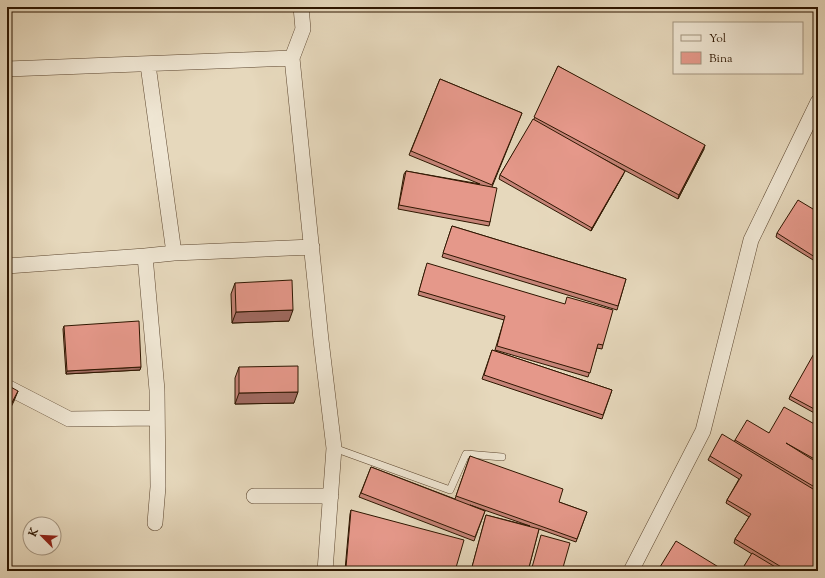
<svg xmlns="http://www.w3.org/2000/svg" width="825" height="578" font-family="'Sorts Mill Goudy',serif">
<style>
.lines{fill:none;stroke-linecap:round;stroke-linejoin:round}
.lane-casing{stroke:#5c462f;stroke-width:8}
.street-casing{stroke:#5c462f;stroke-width:16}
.lane{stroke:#efe6d3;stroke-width:7}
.street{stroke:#efe6d3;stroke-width:15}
.wall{fill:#c58377;stroke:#2e1600}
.shaded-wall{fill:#a06a61;stroke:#2e1600}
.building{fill:#e5988a;stroke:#2e1600}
</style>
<rect width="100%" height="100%" fill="#e6d8bc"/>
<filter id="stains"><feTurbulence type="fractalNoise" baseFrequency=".005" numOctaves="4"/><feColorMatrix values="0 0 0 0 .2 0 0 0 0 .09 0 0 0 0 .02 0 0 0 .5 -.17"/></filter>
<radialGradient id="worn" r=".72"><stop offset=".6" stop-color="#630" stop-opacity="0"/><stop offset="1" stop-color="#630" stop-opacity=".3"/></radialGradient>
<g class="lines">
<g class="lane-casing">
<path id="lane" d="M334,448L450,490L466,454L502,457"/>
</g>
<g class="street-casing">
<path id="street" d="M292,58L303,29L301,7
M148,65L174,253
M7,69L292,58L321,340L334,448L325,571
M145,256L174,253L312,247
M7,266L145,256L157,390L158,487L155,523
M7,387L69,419L157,418
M254,496H331
M631,571L703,431L751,240L818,102"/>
</g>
<use href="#lane" class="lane"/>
<use href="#street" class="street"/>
</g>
<path class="wall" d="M558,66L704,149L678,199L598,156L623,175L591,231L499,179L500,175L534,119Z
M440,79L522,113L492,187L490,222L489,226L398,209L404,174L406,171L480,184L409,155Z
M818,212V263L776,237L777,233Z
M452,226L626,279L617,310L442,257Z
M426,267L603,345L602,349L597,348L588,377L495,350L504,320L418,295Z
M235,283L289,321L232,323L231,294Z
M64,326L140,370L66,374L63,329Z
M492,350L612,390L602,419L482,379Z
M818,351V415L789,399L790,396Z
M239,367L294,403L235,404V378Z
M818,426V571H741L752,554L734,543L735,539L749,517L726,503L727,500L739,479L708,460L710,456L734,442L735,440L769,433Z
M470,456L559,502L587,512L576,542L539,529L528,571H471L486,515L530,526L470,505L485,511L474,541L359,497L371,467L455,499Z
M351,510L455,571H348L345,570L350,514Z
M660,567L725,571H659Z"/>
<path class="shaded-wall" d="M705,145L704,149L678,199L679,195Z
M625,171L623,175L591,231L592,228Z
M293,310L289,321L232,323L236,312Z
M141,367L140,370L66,374L67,371Z
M18,391L14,401L7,415V412Z
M298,392L294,403L235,404L239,393Z"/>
<path class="building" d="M558,66L705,145L679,195L534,117Z
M440,79L522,113L492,185L411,151Z
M533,119L625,171L592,228L500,175Z
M406,171L497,188L490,222L399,205Z
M798,200L818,212V259L777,233Z
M452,226L626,279L618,306L443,253Z
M427,263L565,304L567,297L613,310L603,345L598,344L590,373L497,346L505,316L419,291Z
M292,280L293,310L236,312L235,283Z
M139,321L141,367L67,371L64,326Z
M492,350L612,390L603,415L484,375Z
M816,350L818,351V411L790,396Z
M298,366V392L239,393V367Z
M7,385L18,391L7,412Z
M784,407L818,426V461L786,443L818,463V489L735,440L747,420L769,433Z
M722,434L818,492V571H788L735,539L751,514L727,500L742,475L710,456Z
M470,456L563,489L559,502L587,512L577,539L456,496Z
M371,467L485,511L475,537L361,493Z
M351,510L464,540L455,571H363L346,567Z
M486,515L539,529L528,571H486L472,567Z
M541,535L570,543L562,571H531Z
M676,541L725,571H667L660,567Z
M752,553L782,571H741Z"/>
<rect width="825" height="578" fill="none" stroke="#e6d8bc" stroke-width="24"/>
<rect x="8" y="8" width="809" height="562" fill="none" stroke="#2e1600" stroke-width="2"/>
<rect x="12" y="12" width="801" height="554" fill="none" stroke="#2e1600"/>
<rect x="673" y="22" width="130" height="52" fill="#efe6d3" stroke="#a2937f"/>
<rect x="681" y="35" width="20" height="6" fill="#efe6d3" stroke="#a2937f"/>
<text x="709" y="42" font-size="12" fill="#2e1600">Yol</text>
<rect x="681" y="52" width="20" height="12" fill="#e5988a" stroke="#a2937f"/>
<text x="709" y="62" font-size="12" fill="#2e1600">Bina</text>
<g transform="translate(42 536) rotate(294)"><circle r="19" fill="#efe6d3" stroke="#a2937f"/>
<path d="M0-3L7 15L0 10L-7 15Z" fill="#8f2418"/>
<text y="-6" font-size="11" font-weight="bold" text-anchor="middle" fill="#2e1600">K</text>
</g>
<rect width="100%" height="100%" filter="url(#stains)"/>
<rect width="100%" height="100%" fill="url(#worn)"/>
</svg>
